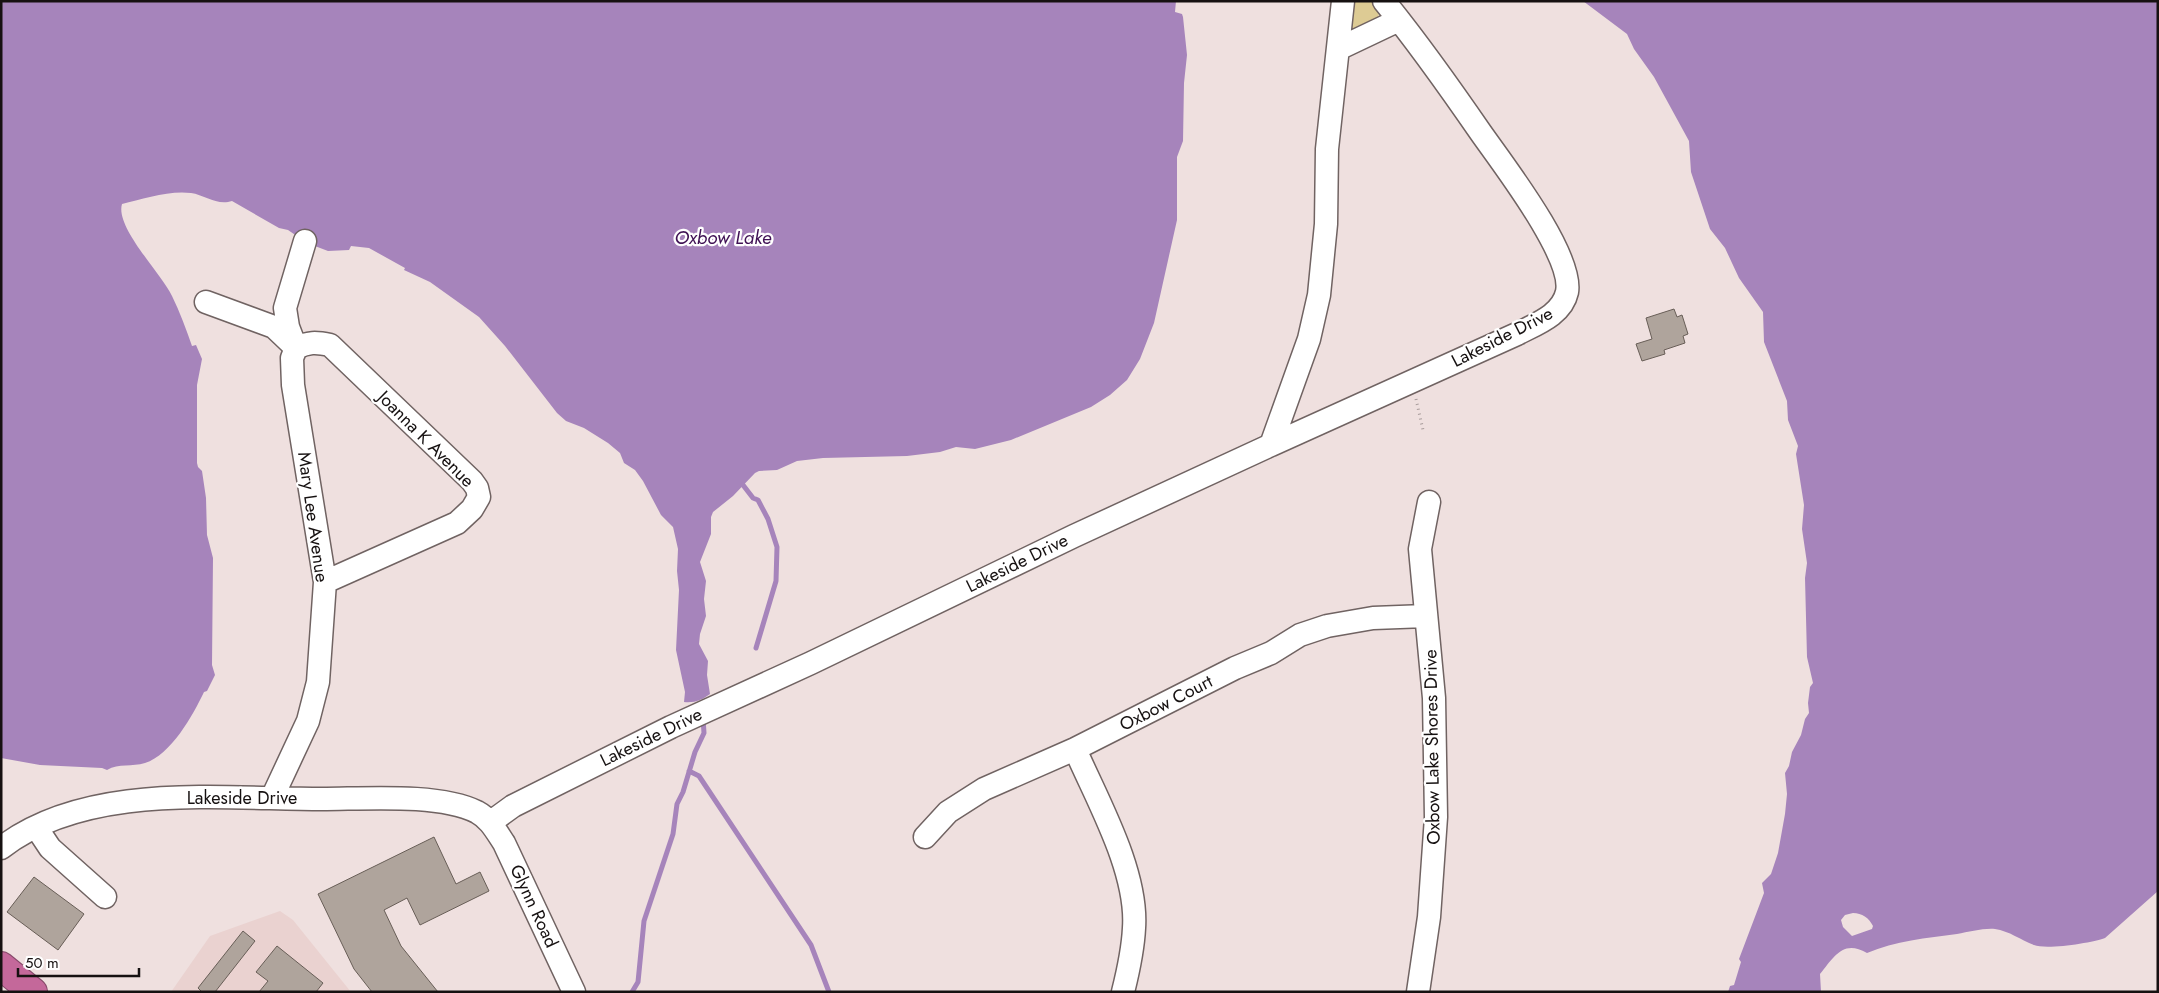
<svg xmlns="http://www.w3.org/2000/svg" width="2159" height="993" font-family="Jost,sans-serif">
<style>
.built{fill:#ead2d0}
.green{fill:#ddcb94}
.water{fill:#a684bb;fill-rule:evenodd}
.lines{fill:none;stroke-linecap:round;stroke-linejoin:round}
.stream{stroke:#a684bb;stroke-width:5}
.building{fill:#afa49c;stroke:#685e57}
.minor-casing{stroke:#706362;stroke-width:25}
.highway-casing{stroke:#874a6a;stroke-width:30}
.path{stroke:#a99d9c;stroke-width:3;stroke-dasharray:1 4;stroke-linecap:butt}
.minor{stroke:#fff;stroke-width:22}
.highway{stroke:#c4689a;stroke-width:28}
.labels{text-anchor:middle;stroke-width:4.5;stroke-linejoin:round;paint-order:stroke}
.street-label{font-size:18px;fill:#161111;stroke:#fff}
.water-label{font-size:19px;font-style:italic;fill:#401255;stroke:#fff}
</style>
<rect width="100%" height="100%" fill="#efe0df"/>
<path class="built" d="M280,911L293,920L351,992H171L210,936Z"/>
<path class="green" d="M1353,1H1372L1379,11L1378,20L1364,27L1350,30Z"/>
<path class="water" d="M1,1H1176L1175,12L1182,14L1183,17L1187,55L1184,83L1183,141L1177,157V220L1154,323L1140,359L1127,380L1110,395L1091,407L1011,440L975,449L956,447L940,452L907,456L823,458L797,461L777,470L759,471L755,473L733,496L713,512L711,517V534L700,562L706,581L704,599L706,616L700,634L699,644L708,661L707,675L710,694C702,700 695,703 684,702L685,692L676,650L679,590L677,571L678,549L673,527L661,515L643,481L635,470L624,463L620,453L608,443L584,428L566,421L557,413L505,346L479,317L430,282L404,270L405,268L369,248L351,246L349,250L328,251L307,243L288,230L279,228L232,201C217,206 205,195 191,193C170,190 142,199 122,204C115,227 161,273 172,296C180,312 186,329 192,346L196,345L202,359L197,385V463L198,467L202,471L206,498L207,535L213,558L212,665L215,675L207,691L204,692C193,715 171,755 145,763C132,767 119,763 107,770L102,768L40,765L1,758Z
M1583,1H2158V891L2105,938C2092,943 2046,950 2034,945C2021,940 2009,931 1995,929C1983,928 1969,932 1957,934C1927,938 1895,941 1867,953C1843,939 1834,957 1820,974L1821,992H1728L1730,986L1734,985L1741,962L1739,959L1764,893L1762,883L1771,874L1778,853L1785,814L1787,794L1785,773L1789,766L1792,752L1801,735L1805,719L1809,713L1808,703L1810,687L1813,683L1807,657L1805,578L1807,563L1802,529L1804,505L1796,454L1798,446L1788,420L1787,401L1764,342L1763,312L1739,278L1725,248L1710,229L1691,172L1689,141L1654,77L1634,49L1627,34ZM1853,913C1862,913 1869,918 1873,926L1872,929L1852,936L1843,927L1841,920L1845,915Z"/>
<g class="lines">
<path class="stream" d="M743,485L753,498L758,500L768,519L777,547L776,581L756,648
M689,771L699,776L811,945L829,992
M632,992L638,982L644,921L673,834L677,804L683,792L695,752L704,733L703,718"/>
</g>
<path class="building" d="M1674,309L1677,317L1682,315L1688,334L1683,336L1685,343L1664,350L1665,354L1642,361L1636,344L1652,339L1646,318Z
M434,837L456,884L480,872L489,891L420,925L407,898L384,910L401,946L438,992H372L354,969L318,894Z
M34,877L84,914L58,950L7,912Z
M243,931L255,941L215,992H202L198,988Z
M277,946L323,983L316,992H259L268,981L256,972Z"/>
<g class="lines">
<g class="minor-casing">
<path id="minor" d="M1338,49L1399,20
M206,302L274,327L295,347
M296,348C308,342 316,342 330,345L472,481L477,488L479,497L472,509L457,523L325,582
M296,348L288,327L285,308L305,241
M1271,445L1517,334C1536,324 1562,315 1567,292C1574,256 1502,163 1481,133C1450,88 1419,44 1384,1
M1075,749C1097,800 1138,871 1134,928C1133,949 1128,972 1123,992
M272,798L308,721L318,682L325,582L293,385L292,358L296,348
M491,822L513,806L671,727L811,663L1074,536L1271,445L1309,339L1319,295L1326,224L1327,149L1343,1
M36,827L50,848L105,897
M925,837L948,812L984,789L1075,749L1235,668L1271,653L1300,635L1327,626L1373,618L1426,616
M1,848C87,782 221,799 322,799C365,799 439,793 477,812C490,819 496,831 504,843L574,992
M1418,992L1429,917L1436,817L1434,698L1420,549L1429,502"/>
</g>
<g class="highway-casing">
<path id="highway" d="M1,966L33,992"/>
</g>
<path class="path" d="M1416,399L1423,430"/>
<use href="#minor" class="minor"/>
<use href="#highway" class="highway"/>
</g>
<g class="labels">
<g class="street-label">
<text transform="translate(1502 337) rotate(-27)" y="6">Lakeside Drive</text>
<text transform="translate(426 439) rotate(45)" y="6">Joanna K Avenue</text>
<text transform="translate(313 517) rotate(82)" y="6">Mary Lee Avenue</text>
<text transform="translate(1017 563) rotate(-26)" y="6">Lakeside Drive</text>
<text transform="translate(1166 703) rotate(-27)" y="6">Oxbow Court</text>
<text transform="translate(651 737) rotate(-26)" y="6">Lakeside Drive</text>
<text transform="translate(1432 747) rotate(-91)" y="6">Oxbow Lake Shores Drive</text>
<text x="242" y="804">Lakeside Drive</text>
<text transform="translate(534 906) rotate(65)" y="6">Glynn Road</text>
</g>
<g class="water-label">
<text x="723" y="244">Oxbow Lake</text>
</g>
</g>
<rect width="2159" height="993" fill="none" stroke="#161111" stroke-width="5"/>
<path d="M18 968v8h121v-8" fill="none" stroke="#161111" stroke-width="2.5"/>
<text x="25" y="968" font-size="15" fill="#161111" stroke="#ffffff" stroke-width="4" paint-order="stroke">50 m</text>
</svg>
